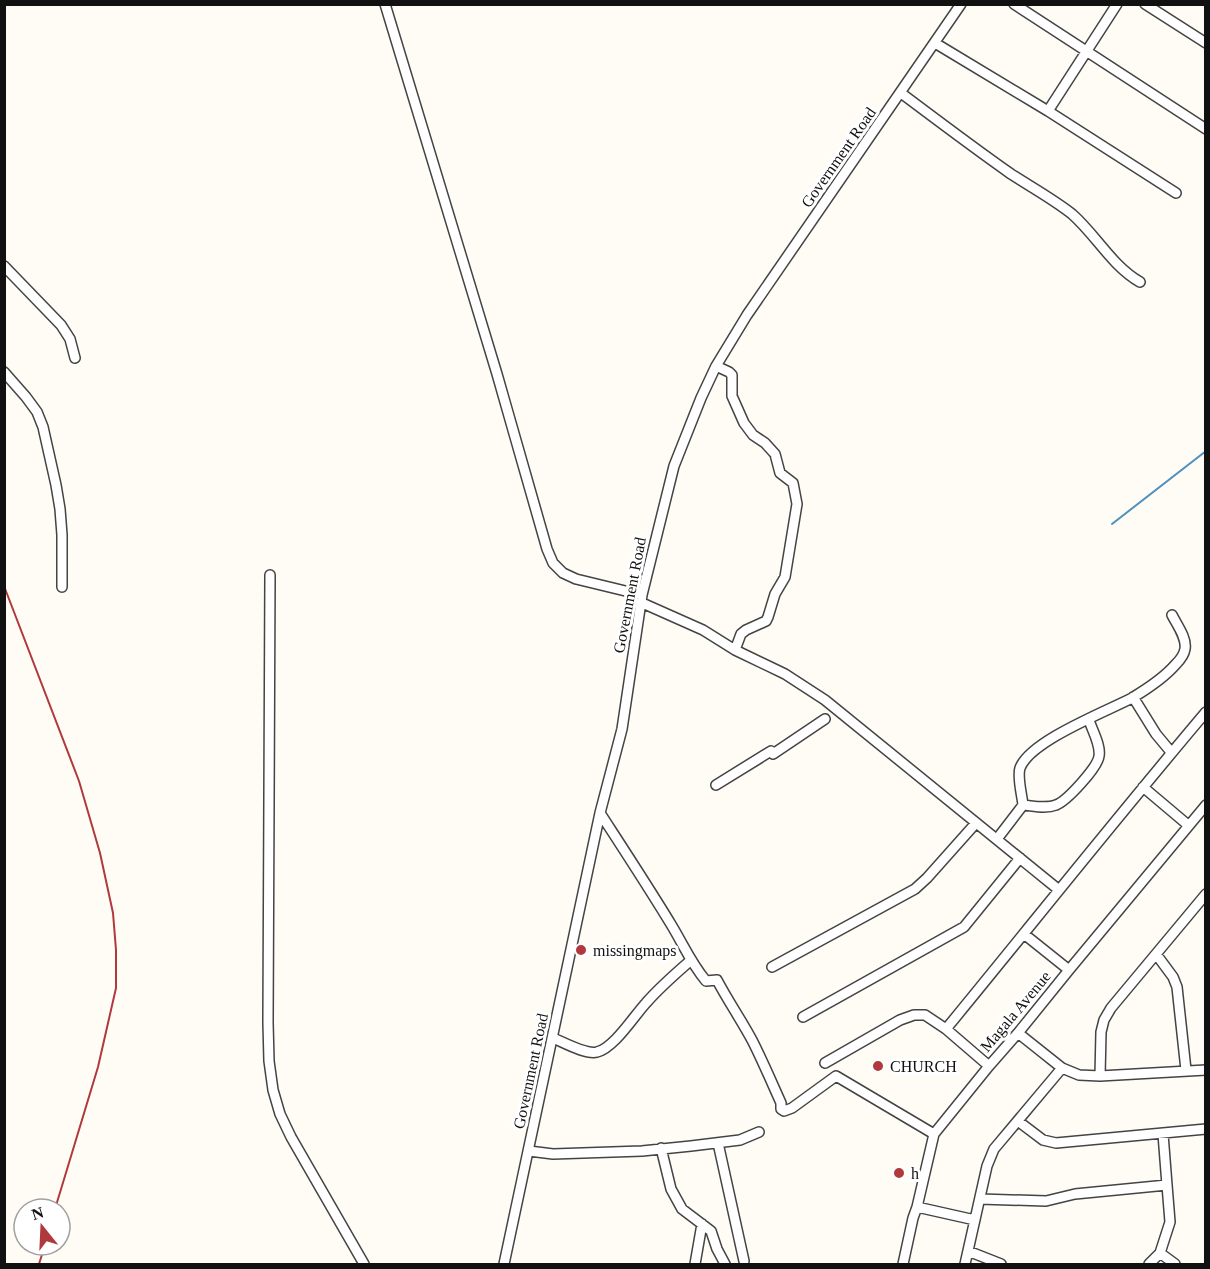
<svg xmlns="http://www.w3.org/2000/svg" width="1210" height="1269" font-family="Georgia,serif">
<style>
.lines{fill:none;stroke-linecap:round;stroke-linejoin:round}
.stream{stroke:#4f91be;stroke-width:2}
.minor-casing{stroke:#444;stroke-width:12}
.minor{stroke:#fff;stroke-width:9}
.rail{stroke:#b0393e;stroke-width:2}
.poi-dot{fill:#b0393e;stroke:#fff;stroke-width:2}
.labels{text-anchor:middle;stroke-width:6;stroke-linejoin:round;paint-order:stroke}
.street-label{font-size:16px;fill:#111;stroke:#fff}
.poi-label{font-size:16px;fill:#111;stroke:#fff;text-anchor:start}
</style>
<rect width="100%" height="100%" fill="#fefcf5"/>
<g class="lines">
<path class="stream" d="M1112,524L1206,451"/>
<g class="minor-casing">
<path id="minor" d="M385,4L497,374L547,549L553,563L563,573L576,579L642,595
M1014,4L1206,129
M1145,4L1206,43
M935,43L1048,111L1176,193
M901,93C937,120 974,148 1011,174C1031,187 1053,199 1072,214C1096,235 1112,266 1140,282
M1048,111L1117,4
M4,266L61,325L70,339L75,358
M716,366L729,372L732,375V396L744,423L753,435L765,443L775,454L780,473L793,483L797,504L785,577L775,594L768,617L766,621L746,630L741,634L735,650
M4,372L26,397L37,412L43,427L56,485L60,509L62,535V587
M270,575L268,1023L269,1061L273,1090L280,1114L291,1137L364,1264
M640,602L703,630L735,650L785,674L825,700L1059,890
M1133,697L1156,734L1171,752
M773,754L825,719
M716,785L771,751
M1143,787L1188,825
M1023,805C1034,806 1046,809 1056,805C1067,801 1098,767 1099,756C1101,745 1092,730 1089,720
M600,813C624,850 649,888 672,926C684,946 691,963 706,981L717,980C728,1001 742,1021 753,1042C763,1062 772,1083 781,1103V1109L784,1111L792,1108L836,1076L934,1134
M997,839L1023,805C1022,795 1017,777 1020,768C1030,741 1105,712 1132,698C1147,689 1164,678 1176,664C1180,660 1184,655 1185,649C1187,638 1177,625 1172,615
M1024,934L1069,970
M1156,954L1173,977L1177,987L1186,1070
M772,967L915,889L927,878L976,823
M803,1017L964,927L1020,858
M946,1029C1033,923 1118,816 1206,712
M1018,1033L1062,1068L1079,1075L1100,1076L1206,1070
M553,1038C563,1042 586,1055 597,1052C614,1048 634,1016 646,1003C659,988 675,974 690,961
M825,1063L900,1020L914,1015H925L946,1029L989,1066
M1100,1076L1101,1032L1104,1020L1111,1008L1206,894
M1018,1121L1043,1140L1056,1143L1206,1129
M1163,1134L1167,1185
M718,1143L744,1261
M661,1148L671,1189L682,1209L711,1231L717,1249L725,1264
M529,1151L553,1154L642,1151L691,1146L740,1140L759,1132
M980,1199L1046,1201L1075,1194L1167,1185L1170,1222L1160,1253L1149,1264
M917,1207L975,1220
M968,1251L1001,1264
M1160,1253L1175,1264
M504,1264L600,813L622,729L642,595L674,466L701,398L716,366L747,315L961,4
M695,1264L702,1224
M903,1264L913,1218L917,1207L934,1134L989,1066L1018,1033L1069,970L1206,805
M965,1264L987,1166L994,1149L1062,1068"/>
</g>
<use href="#minor" class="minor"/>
<path class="rail" d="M4,586L79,781L100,853L113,913L116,950V988L98,1067L55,1209
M39,1264L45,1245"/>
</g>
<g class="poi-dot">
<circle cx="581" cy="950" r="6"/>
<circle cx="878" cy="1066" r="6"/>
<circle cx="899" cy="1173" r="6"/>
</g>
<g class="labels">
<g class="street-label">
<text transform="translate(838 157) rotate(-55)" y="6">Government Road</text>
<text transform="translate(629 595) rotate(-79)" y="6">Government Road</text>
<text transform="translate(1015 1011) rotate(-50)" y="6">Magala Avenue</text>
<text transform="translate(530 1071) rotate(-78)" y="6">Government Road</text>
</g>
<g class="poi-label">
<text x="593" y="956">missingmaps</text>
<text x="890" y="1072">CHURCH</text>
<text x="911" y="1179">h</text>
</g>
</g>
<rect width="1210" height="1269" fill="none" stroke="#111111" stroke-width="12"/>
<g transform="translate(42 1227) rotate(342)"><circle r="28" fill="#ffffff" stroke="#a0a0a0" stroke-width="1.5"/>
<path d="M0-4.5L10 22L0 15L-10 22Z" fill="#b0393e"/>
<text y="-9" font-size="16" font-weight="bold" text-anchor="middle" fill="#111111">N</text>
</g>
</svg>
